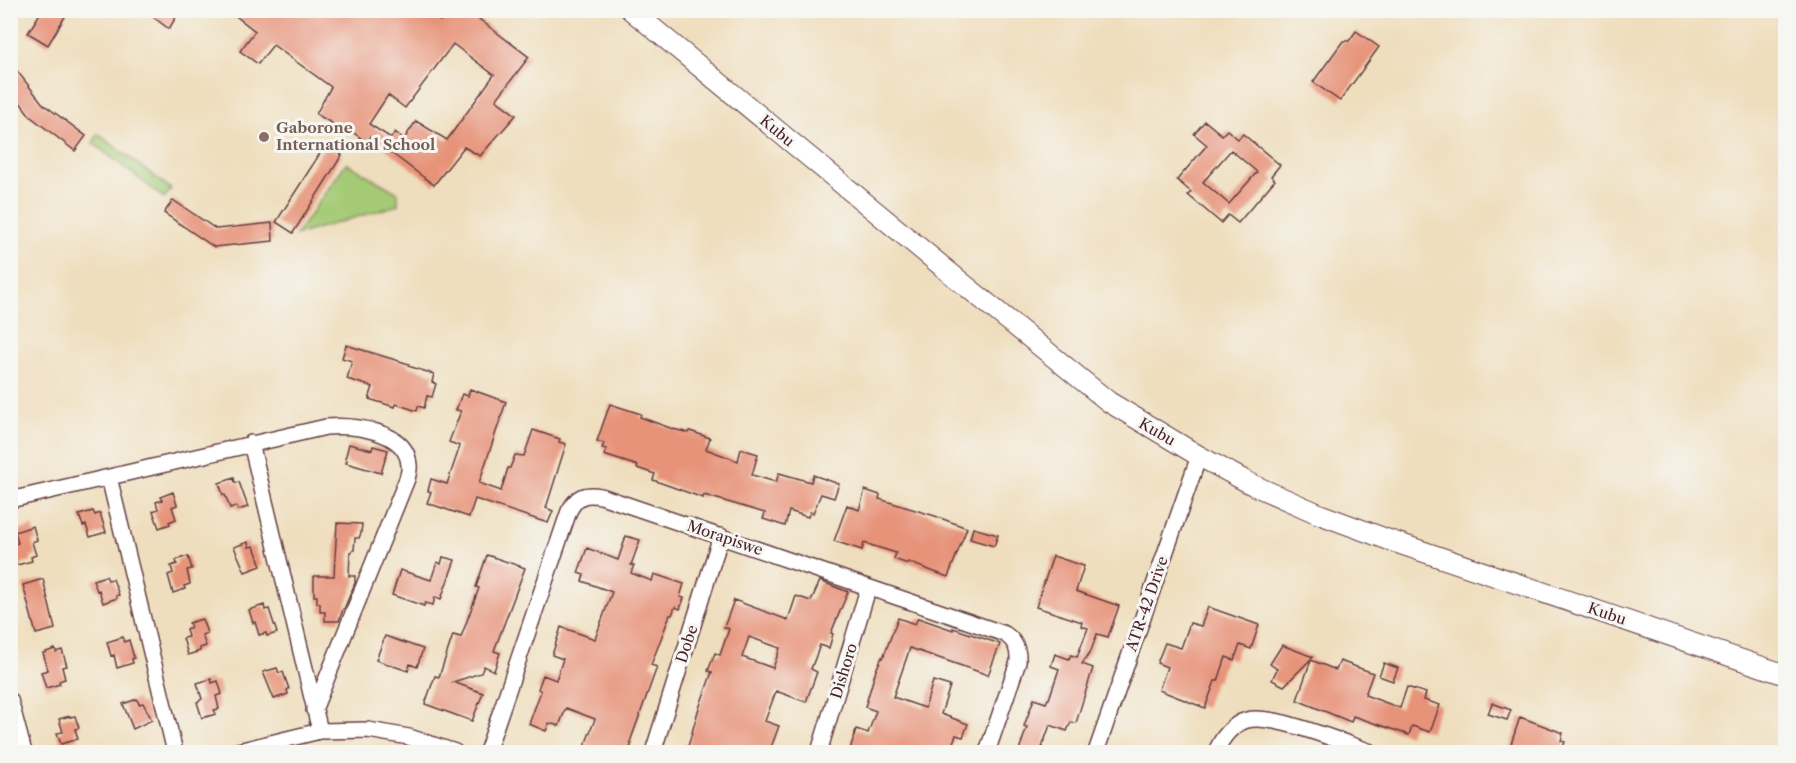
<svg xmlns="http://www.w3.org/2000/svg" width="1796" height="763" font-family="'Libre Caslon Text',serif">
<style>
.green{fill:#a5ca74;stroke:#787450;stroke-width:1.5}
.building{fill:#e79379;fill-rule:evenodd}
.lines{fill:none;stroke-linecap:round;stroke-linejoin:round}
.minor-casing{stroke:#633c41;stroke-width:18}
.major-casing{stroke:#633c41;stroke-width:22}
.minor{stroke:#fff;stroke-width:15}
.major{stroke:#fff;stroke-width:20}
.education-dot{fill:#8d6e63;stroke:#f6f6f2;stroke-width:2}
.labels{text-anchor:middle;stroke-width:6;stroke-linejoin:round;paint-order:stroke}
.education-label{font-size:15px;font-weight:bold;fill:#785e54;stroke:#f6f6f2;text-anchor:start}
.street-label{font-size:15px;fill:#4a1f2b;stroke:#f6f6f2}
</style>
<rect width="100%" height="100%" fill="#f6f6f2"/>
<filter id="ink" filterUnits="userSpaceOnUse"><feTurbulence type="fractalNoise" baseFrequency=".0167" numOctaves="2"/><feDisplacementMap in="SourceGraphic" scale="12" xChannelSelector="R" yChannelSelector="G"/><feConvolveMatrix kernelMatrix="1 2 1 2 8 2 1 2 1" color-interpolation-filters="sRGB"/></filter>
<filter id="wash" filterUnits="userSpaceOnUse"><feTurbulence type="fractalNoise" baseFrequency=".008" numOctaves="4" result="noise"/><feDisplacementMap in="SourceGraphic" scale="24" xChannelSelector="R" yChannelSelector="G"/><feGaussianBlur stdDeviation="1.35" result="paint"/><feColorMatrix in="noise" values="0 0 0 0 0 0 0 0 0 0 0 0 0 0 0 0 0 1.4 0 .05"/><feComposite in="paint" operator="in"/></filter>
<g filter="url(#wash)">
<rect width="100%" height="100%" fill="#efdebd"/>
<path class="green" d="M98,134L171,189L164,198L93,143Z
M346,163L398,193V205L296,235Z"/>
<g id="blocks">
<path class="building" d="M42,10H69L48,45L28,33Z
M144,10H165L176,17L169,29Z
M228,10H426L440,21L448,10H467L529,57L496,100L516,115L480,156L464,147L434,185L370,137L367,142L349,130L348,133L316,114L331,87L273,45L258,64L240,51L255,31ZM453,44L494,75L447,140L416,121L404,139L395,132L391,138L369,124L388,95L405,108Z
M1356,31L1379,47L1340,101L1313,82L1343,41H1349Z
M10,62L43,104L86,136L75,151L31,117L10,89Z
M1205,121L1222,135L1227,130L1238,139L1243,134L1280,165L1271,176L1275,180L1238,223L1228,215L1221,223L1188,195L1191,192L1177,180L1207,145L1194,134ZM1231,150L1257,172L1229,204L1203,182Z
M326,144L342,155L293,233L276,222Z
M173,200L216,229L272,223L273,241L214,247L164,213Z
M346,345L409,364L408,366L434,374L432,382L436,384L432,397L427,396L424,408L418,406L417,411L396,404L395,407L369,399L373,387L347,379L352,361L342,358Z
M470,389L506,402L479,483L501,491L508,468H510L515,455L524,456L533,430L560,439L559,442L566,444L546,508L553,511L548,523L475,499L469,517L427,503L431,492L428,491L431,479L447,484L460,446L449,442L461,411L456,410L462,394L468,396Z
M610,404L641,414L640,417L673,429L689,433L690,431L710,438L706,449L738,461L741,449L758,454L752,475L776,482L779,473L811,482L813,475L839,484L834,498L821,494L813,513L810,512L808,517L789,511L785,526L763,519L765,513L704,495L703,498L653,480L655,474L637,468L638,466L604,455L607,449L602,448L604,443L597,441Z
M349,444L372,450L373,446L388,450L381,473L346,463L347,460L345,459Z
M234,478L235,483L239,482L248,507L238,510L236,506L230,508L225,495H223L219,483Z
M865,490L880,495L879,499L935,516L967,528L948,577L908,562V564L894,559L896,553L864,543L862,550L834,541L847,505L859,510Z
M173,492L177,505L172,507L176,519L169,522L170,524L159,528L153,511L158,509L156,502L162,500L160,497Z
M93,511L95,515L100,513L106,532L90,537L86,525L83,526L79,515Z
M337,523L362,524L361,533L359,538H355L354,550L350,552L349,576H355V583L344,609H343L339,621H325V612H320V603H317V596H314V576H334Z
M33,526L37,540L32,542L36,555L31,557L32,561L17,565L11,545L18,543L15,532Z
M973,528L998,535L994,546L970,539Z
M626,536L640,540L631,565H634L631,573L652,581L654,574L684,584L680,597L684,598L680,609L675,607L672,615H670L651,665L657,667L630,742L632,743L628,753H582L595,719L566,708L559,726L549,723L546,731L529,724L541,691L538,689L543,675L556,680L563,659L552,655L561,627L595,639L612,592L582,581L584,575L578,573L587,548L618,560Z
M248,542L249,547L254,546L261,566L245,572L234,547Z
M487,555L525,568L494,651L500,653L494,671L484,666L481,673L453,682L483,693L472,721L425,704L435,676L439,677L453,635L461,637L479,588L476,587Z
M188,556L192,569L187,570L190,584L184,586L185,589L173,593L168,575L173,573L171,566L177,564L176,560Z
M1053,556L1084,566L1076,591L1119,606L1108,637L1097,634L1091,651L1082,664L1093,668L1076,723L1071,722L1067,731L1050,725L1040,753H1018L1027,727L1024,726L1034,699L1046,703L1048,699H1049L1059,669L1051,666L1055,654L1069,659L1071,655L1077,657L1088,628L1081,626L1082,622L1036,607Z
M443,557L455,560L441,599L435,597L433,605L425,603L424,606L392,595L400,570L431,580L437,562L441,564Z
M106,576L108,580L113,579L119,595L116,596L117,598L103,603L99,590L97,591L93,580Z
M43,579L55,629L36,634L23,585Z
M820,581L848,592L831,633L833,634L829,648L820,645L811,669L817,672L806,702L776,691L765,721L779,726L769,753H694L687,750L698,711L712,672L708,671L715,653L720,655L729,629L724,627L734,600L788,620L796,596L811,601ZM749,637L780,648L773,668L742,657Z
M264,605L265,610L269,609L277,633L267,636L266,633L259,635L255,622L253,623L249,610Z
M1208,607L1259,625L1251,649L1240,645L1234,660L1226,657L1218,681H1215L1205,708L1159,690L1167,667L1157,663L1165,643L1181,648L1190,623L1201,626Z
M898,618L915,624L918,618L953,630V628L1000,644L988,675L910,648L893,697L925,708L933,681L950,686L941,714L968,724L963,737L956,735L949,753H849L856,729L868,733L876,711L865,707L876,670L882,657L883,658Z
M202,619L207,633L202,635L206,646L200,648V651L188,655L183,638L188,637L186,629L191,627L189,623Z
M385,636L423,649L417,667L410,664L408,671L376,660Z
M123,637L124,642L129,640L134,658L132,659L133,663L117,668L114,655L111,656L107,642Z
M1282,645L1313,657L1284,686L1272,680L1277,669L1270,664Z
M55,649L56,652L62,650L67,666L62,667L65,679L59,681L60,684L46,688L41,672L48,670L43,653Z
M1311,660L1336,670L1340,661L1373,673L1365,695L1400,708L1407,687L1426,693L1424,700L1440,705L1430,732L1412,726L1409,735L1353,716L1351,722L1297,700Z
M1384,663L1398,668L1393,681L1379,676Z
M277,668L279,673L283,672L289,689L287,690L288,694L274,699L263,672Z
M211,679L212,683L218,681L222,694L216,696L219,709L214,710L216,714L202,718L197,702L202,699L197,683Z
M137,699L139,704L143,703L152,720L133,729L123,704Z
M1492,703L1511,710L1507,720L1488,714Z
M70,716V717L75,716L79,728L75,729L78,739L61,744L57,733L63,732L59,719Z
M1520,717L1563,733L1561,741L1565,742L1561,753H1508Z"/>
</g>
</g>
<g filter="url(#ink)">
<use href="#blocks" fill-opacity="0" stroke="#633c41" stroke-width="1.5"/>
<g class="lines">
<g class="minor-casing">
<path id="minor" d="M251,443L320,731
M109,477L175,752
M10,500L326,427C353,425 407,430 409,465C410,469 408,475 407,479L314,710
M10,700L24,752
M234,752L320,731L368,730L409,737L455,752
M487,752L569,511C577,496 584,493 601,496C736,541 870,589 1005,634C1015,641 1019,649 1018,662L987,752
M653,752L721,536
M819,752L868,589
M1096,752L1199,456
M1216,752C1221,739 1232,724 1247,720C1272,713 1344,743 1371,752"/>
</g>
<g class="major-casing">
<path id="major" d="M631,10L961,282L1109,402L1199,456L1253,485L1319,514L1389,540L1786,675"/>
</g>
<use href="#minor" class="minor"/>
<use href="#major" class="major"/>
</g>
</g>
<circle class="education-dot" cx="264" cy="137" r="6"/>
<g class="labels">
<g class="education-label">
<text x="276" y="133">Gaborone<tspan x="276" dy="17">International School</tspan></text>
</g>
<g class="street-label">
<text transform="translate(777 131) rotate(40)" y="5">Kubu</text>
<text transform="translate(1157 432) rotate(30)" y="5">Kubu</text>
<text transform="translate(725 538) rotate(19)" y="5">Morapiswe</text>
<text transform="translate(1147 604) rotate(-71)" y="5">ATR-42 Drive</text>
<text transform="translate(1607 614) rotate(19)" y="5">Kubu</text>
<text transform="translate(687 644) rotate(-72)" y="5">Dobe</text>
<text transform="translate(844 671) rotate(-73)" y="5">Dishoro</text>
</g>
</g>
<rect width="1796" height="763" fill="none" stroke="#f6f6f2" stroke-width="36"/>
</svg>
